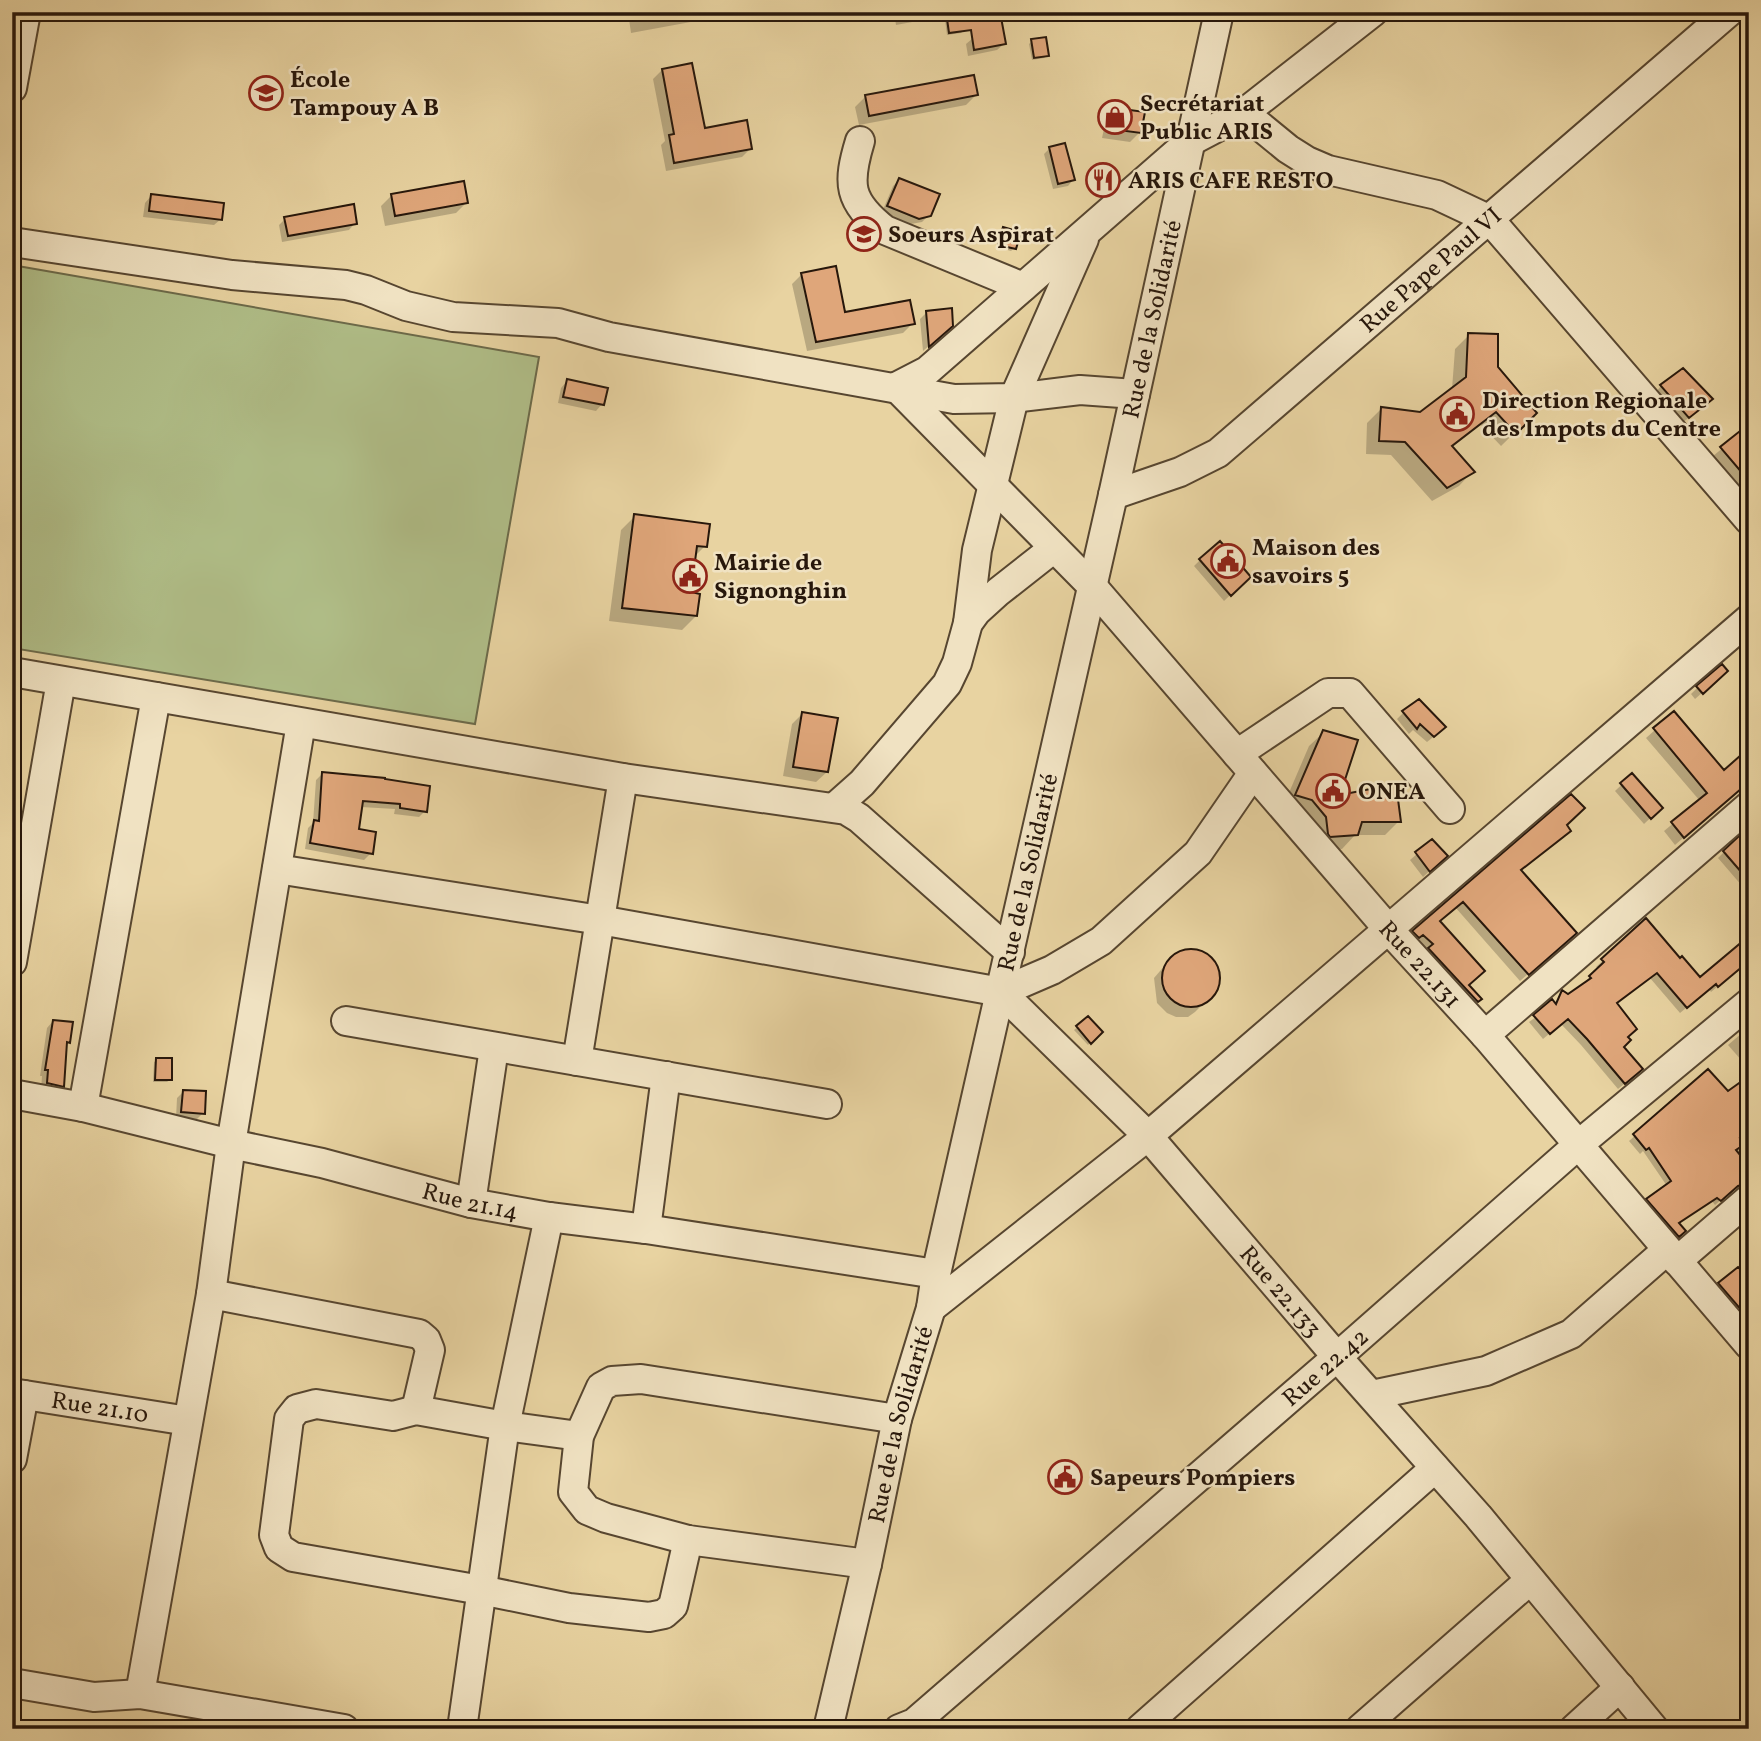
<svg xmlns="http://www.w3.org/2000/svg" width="1761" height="1741" font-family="Vollkorn,serif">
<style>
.green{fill:#b0be88;stroke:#6c6a4a;stroke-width:2}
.shadow{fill:#0003}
.building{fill:#dfa67a;stroke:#27170b;stroke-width:2}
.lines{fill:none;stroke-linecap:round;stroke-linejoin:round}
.minor-casing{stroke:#574630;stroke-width:32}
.minor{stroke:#f0e2c2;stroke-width:28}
.labels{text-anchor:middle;stroke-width:5;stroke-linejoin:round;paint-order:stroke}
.poi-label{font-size:24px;font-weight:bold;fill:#27170b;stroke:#f0e2c2;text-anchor:start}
.street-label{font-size:24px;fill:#27170b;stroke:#f0e2c2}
</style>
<rect width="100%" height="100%" fill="#e8d3a1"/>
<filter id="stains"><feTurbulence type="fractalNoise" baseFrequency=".00286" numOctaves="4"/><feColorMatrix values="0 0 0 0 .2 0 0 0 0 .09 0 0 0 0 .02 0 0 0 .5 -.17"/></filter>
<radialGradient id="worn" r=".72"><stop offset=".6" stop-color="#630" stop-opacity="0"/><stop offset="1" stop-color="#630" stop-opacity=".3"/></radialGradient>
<path class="green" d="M12,265L539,357L475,724L12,648Z"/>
<path class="shadow" d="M628,12H745L631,33Z
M894,12H930V13L923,20L896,25Z
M944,12H960L964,30L961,33L947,35Z
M973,38L1004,44L997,50L968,56L966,44Z
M1032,41L1047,55L1044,58L1032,60L1029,44Z
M662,70L704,130L751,148L742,157L666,171L661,145L665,141L653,79Z
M976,95L966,105L859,125L855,107L865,97Z
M1115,110L1140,132L1130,142L1102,138L1106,119Z
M1049,149L1073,180L1068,186L1053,189L1044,154Z
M899,180L929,215L922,222L911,224L882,212L893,186Z
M392,195L466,203L456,213L385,226L381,206Z
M151,196L221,219L214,225L143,217L145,203Z
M285,219L355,223L349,230L282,242L279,225Z
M1004,229L1014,248L1011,251L997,247Z
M802,274L843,314L913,323L903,333L807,351L792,284Z
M927,312L944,333L923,351L920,319Z
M1469,335L1535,413L1501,446L1481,425L1451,448L1472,472L1459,486L1432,501L1391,455L1366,454L1367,423L1381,409L1421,414L1452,389L1455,349Z
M567,381L602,404L596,411L558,403L561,388Z
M1661,386L1704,406L1682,423L1655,393Z
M1740,434L1749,443V490L1745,493L1713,456Z
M635,516L705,546L694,557L689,594L696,616L682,630L609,621L621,530Z
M1200,560L1249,577L1224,601L1194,566Z
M1720,677L1695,699L1691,694L1698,687Z
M1403,713L1437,734L1427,742L1413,730L1409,734L1397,719Z
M1674,713L1724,772L1749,781L1675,845L1664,831L1700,801L1646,738Z
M802,714L827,772L816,782L783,776L792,724Z
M1324,732L1337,798L1399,821L1385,835H1355L1342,849L1317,850L1282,809L1309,746Z
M322,774L425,811L419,817L394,814L395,809L361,807L357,831L371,853L364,860L305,849L308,828L313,823L316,780Z
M1632,775L1661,808L1644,824L1615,791Z
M1564,825L1519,871L1567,940L1520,981L1455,907L1438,922L1467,986L1479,999L1470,1008L1406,939Z
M1432,841L1439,862L1423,877L1410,860Z
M1749,850V894L1718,858L1724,852Z
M1646,920L1680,961L1699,980L1749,960L1711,992L1709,989L1680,1013L1650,978L1615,1004L1626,1037L1622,1047L1635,1075L1618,1089L1581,1045L1561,1024L1543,1039L1529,1022L1554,1004L1562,992L1568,996L1584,983L1599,969L1596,967Z
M1184,952H1199L1215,964L1217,983L1214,993L1195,1012L1188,1017H1176L1167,1013L1157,1003L1154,978L1172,957Z
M1088,1018L1100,1032L1088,1045L1074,1030Z
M53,1021L68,1042L65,1046L62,1086L55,1092L41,1090L42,1076H40L47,1028Z
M1749,1027V1069L1728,1045Z
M157,1060L170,1080L167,1082H153L154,1062Z
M1708,1071L1728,1093L1749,1104V1182L1731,1191L1715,1205L1712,1201L1677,1224L1684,1231L1674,1241L1643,1205L1667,1186L1643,1151L1640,1154L1629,1141Z
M184,1091L203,1113L196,1120L176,1118L177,1098Z
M1749,1280V1329L1715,1289L1719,1285Z"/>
<path class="building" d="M946,12H1000L1006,44L974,50L971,30L949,33Z
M1046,37L1049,56L1034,58L1031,39Z
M692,63L705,128L747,120L752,149L674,163L669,135L674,134L662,69Z
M974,75L978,95L869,116L865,95Z
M1115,108L1145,112L1141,133L1110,129Z
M1065,143L1075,180L1058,184L1049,147Z
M899,178L940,194L931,216L919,219L887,206Z
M464,181L468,203L395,216L391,194Z
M151,194L224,203L222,220L149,211Z
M354,204L357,224L288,236L284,217Z
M1003,227L1021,232L1016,249L998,245Z
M836,266L845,312L910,300L915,324L816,342L801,273Z
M952,308L953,326L929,347L926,311Z
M1468,333L1498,334V367L1537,413L1516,434L1496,412L1452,446L1475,472L1447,488L1405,442L1379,441L1381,407L1420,412L1466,377Z
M1683,368L1713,399L1689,418L1660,385Z
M567,379L608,388L604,405L563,397Z
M1740,431L1749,441V481L1720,447Z
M634,514L710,524L707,547L697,546L691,592L700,594L697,616L622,608Z
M1220,541L1251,577L1231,596L1199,559Z
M1722,664L1728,671L1703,694L1696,686Z
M1419,699L1446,727L1434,737L1420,724L1417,729L1402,711Z
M1674,711L1724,770L1749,748V782L1684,838L1671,822L1707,793L1653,728Z
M802,712L838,718L828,772L793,767Z
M1323,730L1358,740L1340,795L1396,784L1401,822H1362L1358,835L1330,837L1328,834L1326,817L1312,800L1295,795Z
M322,772L385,778V779L430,786L427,812L400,808V804L363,801L359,829L376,832L373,854L310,843L314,820L319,821Z
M1632,773L1663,808L1651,819L1620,783Z
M1571,794L1585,808L1567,825L1571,831L1521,870L1577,933L1529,975L1463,902L1440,921L1485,971L1469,985L1482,999L1478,1002L1428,948L1433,944L1423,935L1419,938L1412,931Z
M1739,836L1749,847V881L1723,851Z
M1432,839L1448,856L1430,872L1415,852Z
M1646,918L1680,958L1682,956L1700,977L1749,936V961L1718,987L1716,984L1687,1008L1657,973L1617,1003L1637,1029L1628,1037L1631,1040L1624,1047L1643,1069L1625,1084L1587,1039L1568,1019L1550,1034L1533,1015L1552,999L1556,1004L1562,990L1568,994L1591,978L1589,976L1604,962L1601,959Z
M1162 978a29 29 0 1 1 58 0a29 29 0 1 1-58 0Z
M1088,1016L1103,1032L1091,1044L1076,1026Z
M53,1020L73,1022L70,1043L67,1042L64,1087L47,1083L48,1070H45Z
M156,1058H172V1080H155Z
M1708,1069L1728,1091L1749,1076V1131L1740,1138L1745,1144L1736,1150L1749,1166V1183L1738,1186L1721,1201L1717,1198L1679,1223L1686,1231L1679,1237L1646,1199L1671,1181L1649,1148L1646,1150L1633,1134Z
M183,1090L206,1091L205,1114L181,1112Z
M1738,1267L1749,1278V1319L1718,1283Z"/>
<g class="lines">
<g class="minor-casing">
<g id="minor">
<path d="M12,88L26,12"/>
<path d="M1244,113L1288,149L1307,161L1328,170L1437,195L1490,220L1749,520"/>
<path d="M860,141C847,184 848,201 885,230L1023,287"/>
<path d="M12,242L232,275L346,285L366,290L406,306L453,317L558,323L609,337L954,399L1014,398L1080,390L1135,394"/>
<path id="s1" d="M896,387L1092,586L1389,930L1485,1035L1749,1345"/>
<path d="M896,387L927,371L1189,142L1244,113L1373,12"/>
<path id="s2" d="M1113,495L1180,472L1218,453L1729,12"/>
<path d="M968,623L977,550L1014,398L1084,239"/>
<path d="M12,672L623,778L846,810L859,818L1010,952"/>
<path d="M1237,754L1328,693H1350L1450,809"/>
<path d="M835,807L862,783L947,684L957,663L968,623L976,612L998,592L1054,548"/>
<path d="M277,869L600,920L1001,992L1052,970L1101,941L1198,853L1253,773"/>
<path d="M12,962L61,681"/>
<path id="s3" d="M1001,992L1148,1136L1337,1357L1478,1516L1654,1729"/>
<path d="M346,1021L827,1104"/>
<path d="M1485,1035L1749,806"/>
<path d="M577,1061L623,778"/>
<path id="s4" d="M12,1094L83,1107L231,1144L322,1163L471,1203L549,1217L646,1229L936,1274"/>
<path d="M83,1107L156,697"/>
<path d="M471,1203L494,1048"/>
<path d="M646,1229L666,1076"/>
<path d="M1677,1261L1749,1199"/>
<path d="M211,1294L419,1334L426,1340L430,1350L416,1410"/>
<path d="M931,1308L1148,1136L1749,619"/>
<path id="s5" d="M12,1393L188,1421"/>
<path d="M1372,1395L1486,1371L1571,1334L1667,1250"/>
<path d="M579,1436L505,1426L416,1410L393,1416L316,1404L297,1409L289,1419L274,1535L279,1548L293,1557L481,1590L569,1608L649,1617L664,1614L673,1606L688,1540"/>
<path d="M12,1459L24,1395"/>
<path d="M867,1564L688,1540L606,1518L587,1510L573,1492L579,1436L601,1387L612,1381L641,1379L897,1419"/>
<path d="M12,1683L94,1697L140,1694L344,1729"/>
<path d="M140,1694L211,1294L231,1144L301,723"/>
<path d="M462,1729L505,1426L549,1217"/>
<path id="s6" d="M828,1729L867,1564L897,1419L931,1308L936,1274L1113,495L1219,12"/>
<path id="s7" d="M899,1729L914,1723L1337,1357L1578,1145L1749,1003"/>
<path d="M1140,1729L1435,1468"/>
<path d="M1360,1729L1530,1580"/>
<path d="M1574,1729L1620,1687"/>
</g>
</g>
<use href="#minor" class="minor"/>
</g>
<defs>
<g id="school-ring" transform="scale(1.75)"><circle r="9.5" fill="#f0e2c2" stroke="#8f2418" stroke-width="1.5"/><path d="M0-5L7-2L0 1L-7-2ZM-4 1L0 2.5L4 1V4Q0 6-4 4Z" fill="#8f2418"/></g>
<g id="shop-ring" transform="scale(1.75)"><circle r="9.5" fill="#f0e2c2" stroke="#8f2418" stroke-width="1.5"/><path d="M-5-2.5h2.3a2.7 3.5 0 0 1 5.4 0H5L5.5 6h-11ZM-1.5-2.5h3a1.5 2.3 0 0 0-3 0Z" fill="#8f2418"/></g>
<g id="restaurant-ring" transform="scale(1.75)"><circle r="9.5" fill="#f0e2c2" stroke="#8f2418" stroke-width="1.5"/><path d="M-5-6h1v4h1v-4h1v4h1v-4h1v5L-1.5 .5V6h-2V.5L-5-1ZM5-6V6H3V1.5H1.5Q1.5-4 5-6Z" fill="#8f2418"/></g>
<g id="university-ring" transform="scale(1.75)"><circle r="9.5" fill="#f0e2c2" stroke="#8f2418" stroke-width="1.5"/><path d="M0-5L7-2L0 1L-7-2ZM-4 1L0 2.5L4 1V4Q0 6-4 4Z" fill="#8f2418"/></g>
<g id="civic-ring" transform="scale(1.75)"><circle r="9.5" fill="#f0e2c2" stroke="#8f2418" stroke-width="1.5"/><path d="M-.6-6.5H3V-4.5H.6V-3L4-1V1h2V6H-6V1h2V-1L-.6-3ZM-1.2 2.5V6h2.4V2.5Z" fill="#8f2418"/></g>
</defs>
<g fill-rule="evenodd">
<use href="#school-ring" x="266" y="93"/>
<use href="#shop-ring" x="1115" y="117"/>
<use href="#restaurant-ring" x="1103" y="180"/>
<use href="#university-ring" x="864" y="234"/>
<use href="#civic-ring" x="1457" y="414"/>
<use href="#civic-ring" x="1228" y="561"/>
<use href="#civic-ring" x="690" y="576"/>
<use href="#civic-ring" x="1333" y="791"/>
<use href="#civic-ring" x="1065" y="1477"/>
</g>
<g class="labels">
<g class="poi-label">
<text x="290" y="87">École<tspan x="290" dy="28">Tampouy A B</tspan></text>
<text x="1140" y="111">Secrétariat<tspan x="1140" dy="28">Public ARIS</tspan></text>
<text x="1128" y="188">ARIS CAFE RESTO</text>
<text x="888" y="242">Soeurs Aspirat</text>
<text x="1482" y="408">Direction Regionale<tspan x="1482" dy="28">des Impots du Centre</tspan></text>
<text x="1252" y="555">Maison des<tspan x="1252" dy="28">savoirs 5</tspan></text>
<text x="714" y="570">Mairie de<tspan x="714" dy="28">Signonghin</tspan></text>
<text x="1358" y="799">ONEA</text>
<text x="1090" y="1485">Sapeurs Pompiers</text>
</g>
<g class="street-label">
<text dy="8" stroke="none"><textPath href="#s2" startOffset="394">Rue Pape Paul VI</textPath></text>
<text dy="8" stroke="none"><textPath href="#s6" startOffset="1447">Rue de la Solidarité</textPath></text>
<text dy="8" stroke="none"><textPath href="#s6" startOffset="880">Rue de la Solidarité</textPath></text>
<text dy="8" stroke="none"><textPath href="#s1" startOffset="780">Rue 22.131</textPath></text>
<text dy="8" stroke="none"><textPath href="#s4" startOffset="471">Rue 21.14</textPath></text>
<text dy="8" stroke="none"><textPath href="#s3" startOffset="410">Rue 22.133</textPath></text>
<text dy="8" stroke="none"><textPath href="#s7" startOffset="560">Rue 22.42</textPath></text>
<text dy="8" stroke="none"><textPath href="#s5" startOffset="89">Rue 21.10</textPath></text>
<text dy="8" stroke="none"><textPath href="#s6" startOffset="313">Rue de la Solidarité</textPath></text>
</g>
</g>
<rect width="1761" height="1741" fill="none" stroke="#e8d3a1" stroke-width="42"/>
<rect x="14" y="14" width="1733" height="1713" fill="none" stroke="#27170b" stroke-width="3.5"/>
<rect x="21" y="21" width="1719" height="1699" fill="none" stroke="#27170b" stroke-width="2"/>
<rect width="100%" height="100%" filter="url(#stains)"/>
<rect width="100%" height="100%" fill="url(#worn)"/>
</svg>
